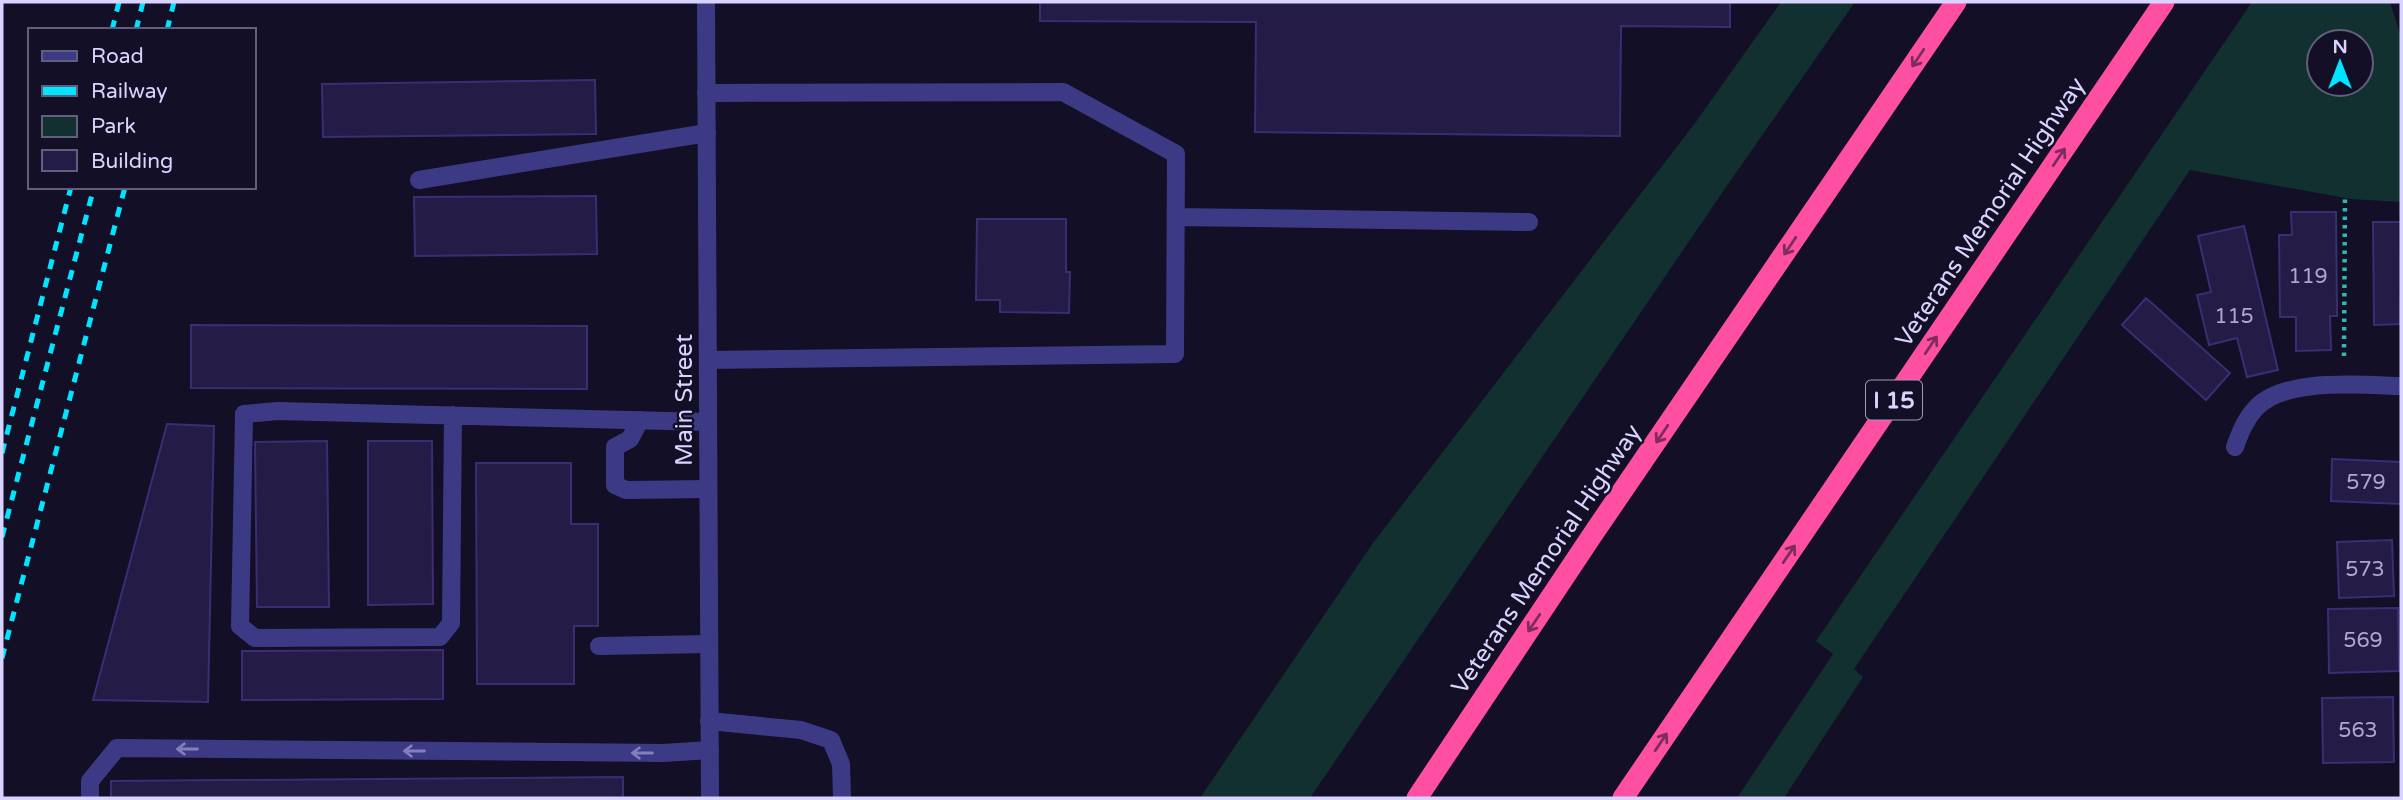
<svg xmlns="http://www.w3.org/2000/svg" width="2403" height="800" font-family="'Varela Round',sans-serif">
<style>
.green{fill:#12302f;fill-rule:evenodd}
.building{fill:#241b47;stroke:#3b2d73;stroke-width:2}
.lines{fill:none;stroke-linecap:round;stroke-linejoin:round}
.path{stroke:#2fb8b0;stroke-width:4.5;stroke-dasharray:3.5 5;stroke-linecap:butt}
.service{stroke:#3d3a85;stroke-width:18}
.minor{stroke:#3d3a85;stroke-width:18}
.tertiary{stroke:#3d3a85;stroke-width:18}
.motorway{stroke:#ff4fa3;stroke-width:21}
.rail{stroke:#00e5ff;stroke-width:5;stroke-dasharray:10 9;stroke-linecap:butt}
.oneway{stroke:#7d2c5e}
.oneway2{stroke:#837fbc}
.labels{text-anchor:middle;stroke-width:5;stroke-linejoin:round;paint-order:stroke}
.number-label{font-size:21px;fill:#aca6d1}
.shield{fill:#130f26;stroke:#9e99be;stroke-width:2}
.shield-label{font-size:23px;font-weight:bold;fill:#d9d4ff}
.street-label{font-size:24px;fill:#d9d4ff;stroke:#130f26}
</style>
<rect width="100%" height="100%" fill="#130f26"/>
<path class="green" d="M1781,2H1855L1724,190L1310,798H1200L1373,543L1695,123Z
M2252,2H2390L2401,37V202L2351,199L2190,170L1854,669L1863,677L1784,798H1737L1833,654L1816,641ZM2319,42H2361V84H2319Z"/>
<path class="building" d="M1040,2H1730V27L1621,26L1620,136L1255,132L1256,22L1040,21Z
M595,80L596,134L323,137L322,84Z
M596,196L597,254L415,256L414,197Z
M2291,212H2336L2337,316H2330L2331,350L2296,351V317H2280L2279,235H2292Z
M977,219H1066V272H1070L1069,313L1000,312V300H976Z
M2373,222H2401L2400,324L2374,325Z
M2244,226L2278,370L2247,377L2237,338L2209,345L2197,295L2211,292L2198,236Z
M2146,298L2230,373L2206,400L2122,325Z
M191,325L587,326V389L191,388Z
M167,424L214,426L208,702L93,700Z
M327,441L329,607H257L255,442Z
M368,441H432L433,604L368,605Z
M2332,459L2401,462V504L2331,501Z
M476,463H571V524H598V626H574V684H477Z
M2392,540L2394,596L2339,598L2337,542Z
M2398,608L2399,671L2329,673L2328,609Z
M443,650V699L242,700V651Z
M2393,697L2394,762L2323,763L2322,698Z
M623,777V798H111V781Z"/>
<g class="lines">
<path class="path" d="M2344,356L2345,195"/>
<path class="service" d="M706,93L1063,92L1176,154L1175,354L708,360
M419,180L707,133
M1176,217L1529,222
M453,415L451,623L440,637L255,638L240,626L244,414L278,411L708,422
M640,420L630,439L615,447V485L626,490L708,489
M599,646L709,644
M709,721L801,730L831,740L841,764L842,798
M90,798V781L117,748L663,753L710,750"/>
<path class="minor" d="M2235,447C2240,433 2245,420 2255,409C2283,377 2362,385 2401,386"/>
<path class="tertiary" d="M706,2L710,798"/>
<path class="motorway" d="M1417,798L1593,534L1956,2
M1623,798L2164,2"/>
<path class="rail" d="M112,30L119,2
M136,30L143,2
M167,30L174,2
M2,453L71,187
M2,537L94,187
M2,658L125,187"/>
</g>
<defs><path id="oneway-shaft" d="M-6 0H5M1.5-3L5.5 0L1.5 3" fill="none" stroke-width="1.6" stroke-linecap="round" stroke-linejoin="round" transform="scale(1.75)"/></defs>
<g class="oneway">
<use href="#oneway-shaft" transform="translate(1918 58) rotate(124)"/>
<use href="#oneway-shaft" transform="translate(2059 157) rotate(-56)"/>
<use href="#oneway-shaft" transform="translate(1790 246) rotate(124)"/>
<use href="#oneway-shaft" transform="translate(1931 345) rotate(-56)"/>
<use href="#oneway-shaft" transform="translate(1662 434) rotate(124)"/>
<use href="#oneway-shaft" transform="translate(1789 554) rotate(-56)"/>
<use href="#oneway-shaft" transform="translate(1534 623) rotate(124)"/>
<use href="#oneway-shaft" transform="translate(1661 742) rotate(-56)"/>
</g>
<g class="oneway2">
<use href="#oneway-shaft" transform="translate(187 749) rotate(-180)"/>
<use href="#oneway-shaft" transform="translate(414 751) rotate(-180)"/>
<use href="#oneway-shaft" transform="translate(642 753) rotate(-180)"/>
</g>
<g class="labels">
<g class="number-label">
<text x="2308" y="283">119</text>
<text x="2234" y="323">115</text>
<text x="2366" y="489">579</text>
<text x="2365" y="576">573</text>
<text x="2363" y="647">569</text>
<text x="2358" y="737">563</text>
</g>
<rect class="shield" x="1866" y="380.5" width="56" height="39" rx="5"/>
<g class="shield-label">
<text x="1894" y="408">I 15</text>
</g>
<g class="street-label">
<text transform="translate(1990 212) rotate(-56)" y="8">Veterans Memorial Highway</text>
<text transform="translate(684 400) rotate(-90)" y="8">Main Street</text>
<text transform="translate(1546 559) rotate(-56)" y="8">Veterans Memorial Highway</text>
</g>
</g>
<rect width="2403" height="800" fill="none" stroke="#d9d4ff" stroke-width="7"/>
<rect x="28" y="28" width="228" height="161" fill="#130f26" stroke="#625e7d" stroke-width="2"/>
<rect x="42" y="51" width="35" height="10" fill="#3d3a85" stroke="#625e7d" stroke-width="2"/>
<text x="91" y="63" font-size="21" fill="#d9d4ff">Road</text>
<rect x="42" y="86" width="35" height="10" fill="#00e5ff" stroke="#625e7d" stroke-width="2"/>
<text x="91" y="98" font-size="21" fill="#d9d4ff">Railway</text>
<rect x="42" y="116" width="35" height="21" fill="#12302f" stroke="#625e7d" stroke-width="2"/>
<text x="91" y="133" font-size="21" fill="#d9d4ff">Park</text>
<rect x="42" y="150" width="35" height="21" fill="#241b47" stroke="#625e7d" stroke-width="2"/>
<text x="91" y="168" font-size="21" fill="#d9d4ff">Building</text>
<g transform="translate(2340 63)"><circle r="33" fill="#130f26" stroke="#625e7d" stroke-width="2"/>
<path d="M0-5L12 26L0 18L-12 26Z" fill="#00e5ff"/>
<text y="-10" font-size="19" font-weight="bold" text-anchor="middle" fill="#d9d4ff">N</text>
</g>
</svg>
